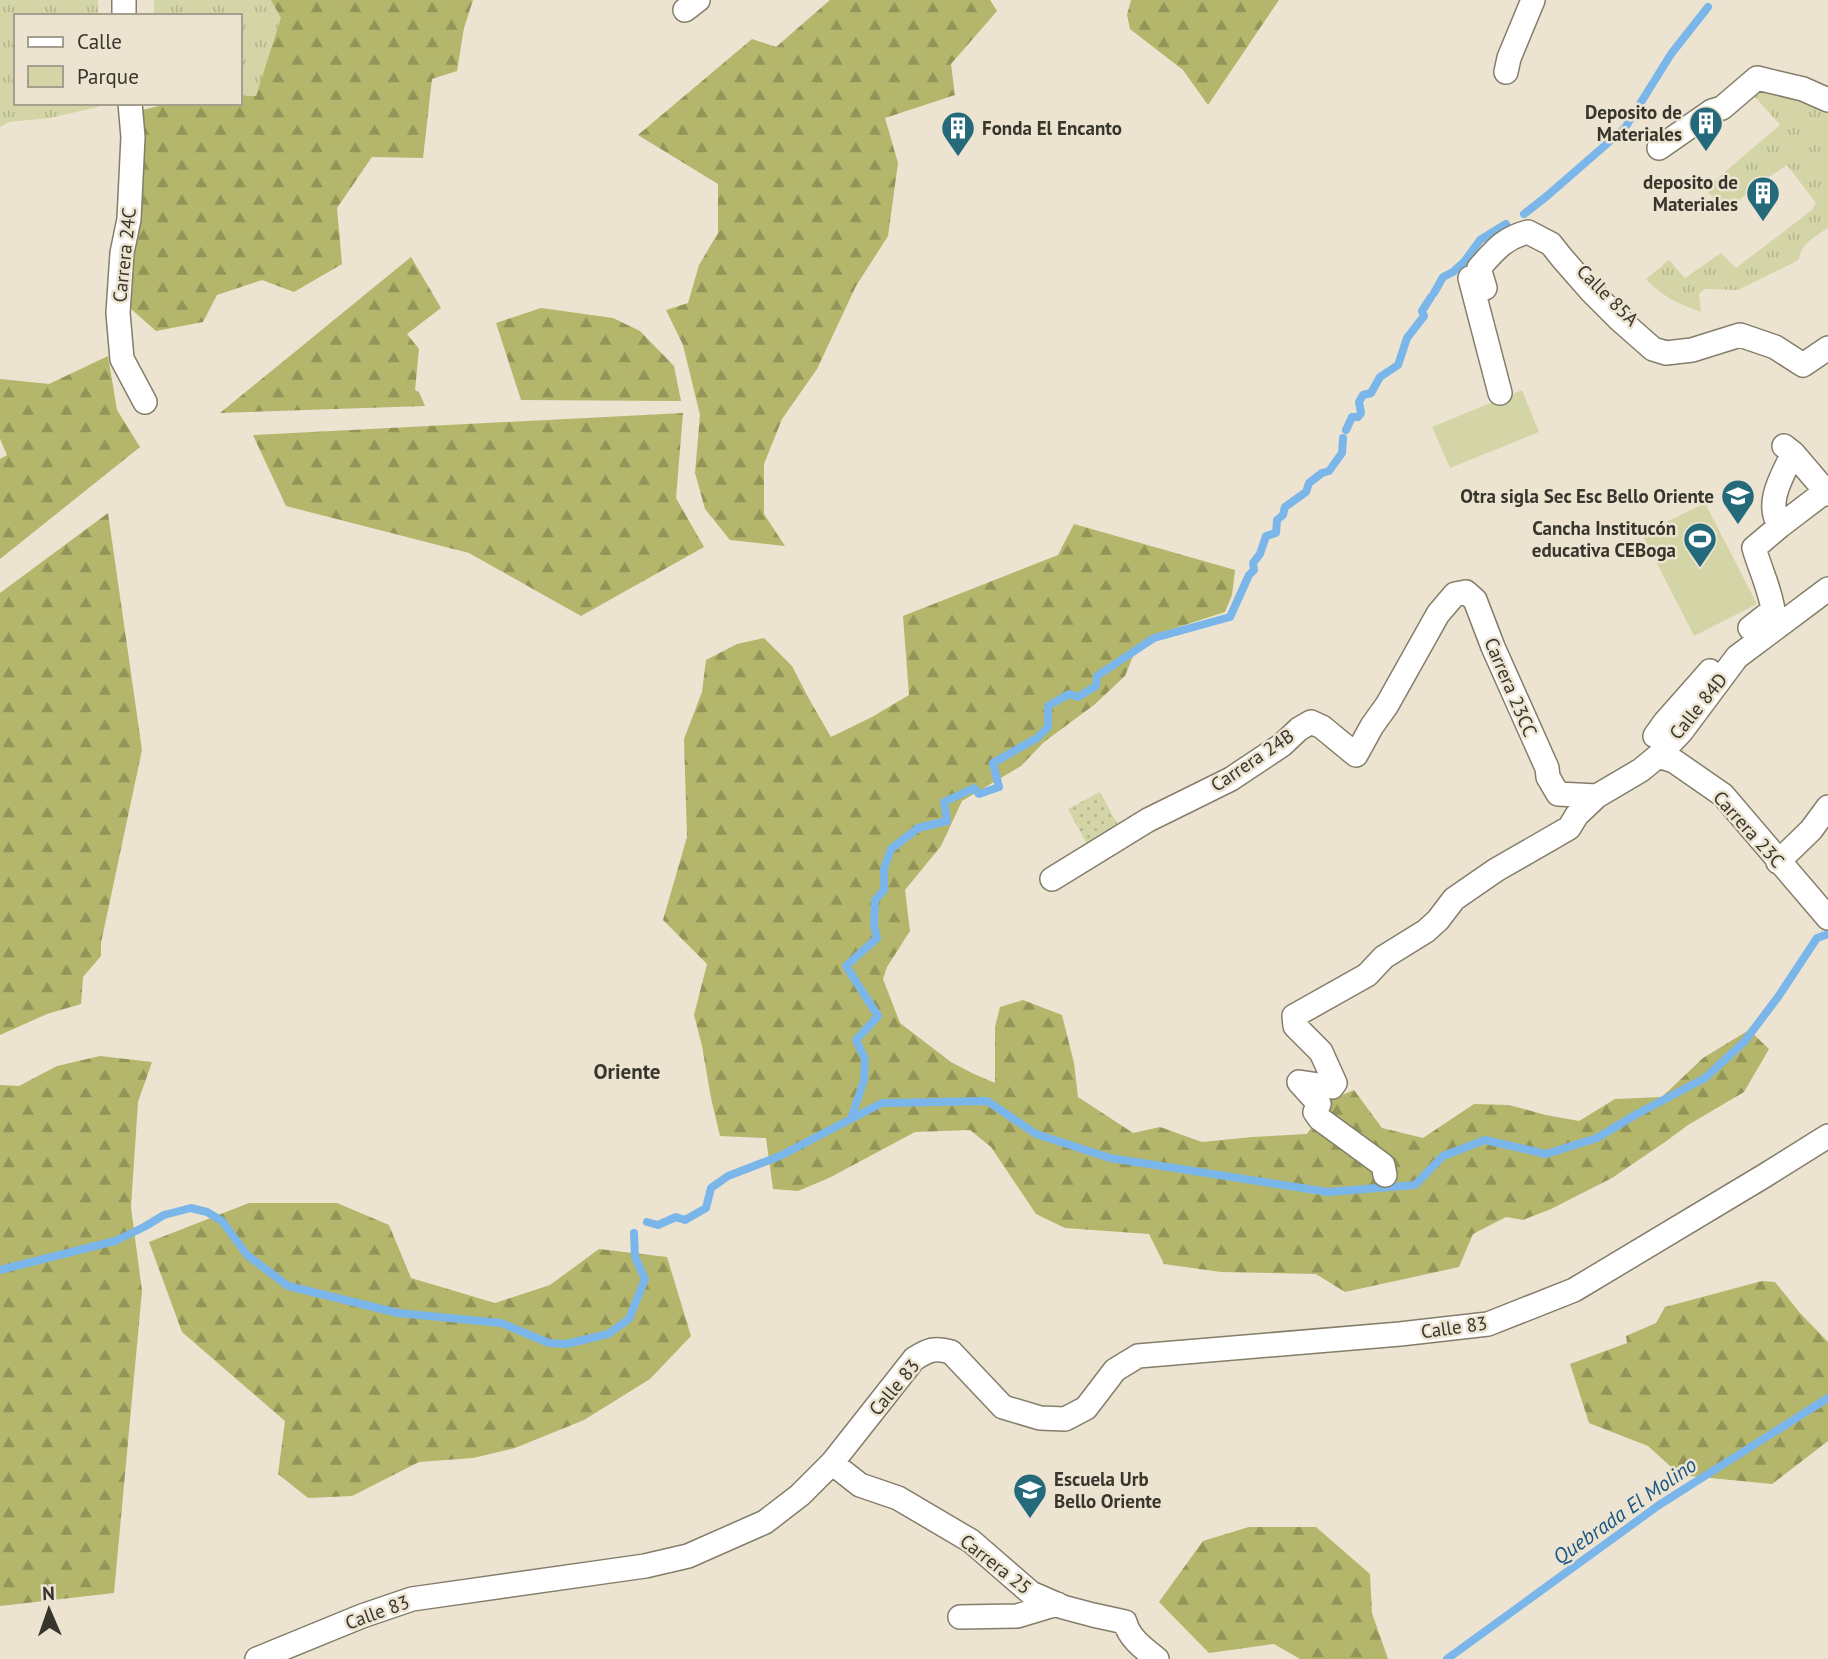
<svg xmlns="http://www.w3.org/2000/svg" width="1828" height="1659" font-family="'PT Sans',sans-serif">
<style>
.grass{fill:url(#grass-tufts)}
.forest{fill:url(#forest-firs)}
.park{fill:#d3d5a6}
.garden{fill:url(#garden-dots)}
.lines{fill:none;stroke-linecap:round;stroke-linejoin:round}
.stream{stroke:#7bb6ea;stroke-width:8}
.street-casing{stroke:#847d6a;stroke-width:26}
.street{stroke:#fff;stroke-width:23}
.labels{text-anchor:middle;stroke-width:5;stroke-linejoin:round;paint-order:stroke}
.poi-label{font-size:19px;font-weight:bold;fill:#38352d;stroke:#ece4d0;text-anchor:end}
.street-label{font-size:19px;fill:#38352d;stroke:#ece4d0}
.neighbourhood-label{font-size:21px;font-weight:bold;fill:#38352d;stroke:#ece4d0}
.water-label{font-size:21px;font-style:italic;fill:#175788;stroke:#ece4d0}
</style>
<defs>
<pattern id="grass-tufts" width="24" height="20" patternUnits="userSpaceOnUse" patternTransform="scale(1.75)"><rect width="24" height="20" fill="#d3d5a6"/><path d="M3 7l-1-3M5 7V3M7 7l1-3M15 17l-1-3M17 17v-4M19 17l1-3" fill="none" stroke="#b6b78f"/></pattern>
<pattern id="forest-firs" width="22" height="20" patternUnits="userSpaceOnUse" patternTransform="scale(1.75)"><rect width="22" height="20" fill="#b3b66b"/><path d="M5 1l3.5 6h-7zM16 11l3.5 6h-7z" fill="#939558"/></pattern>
<pattern id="garden-dots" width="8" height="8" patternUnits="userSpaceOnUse" patternTransform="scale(1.75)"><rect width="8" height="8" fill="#d3d5a6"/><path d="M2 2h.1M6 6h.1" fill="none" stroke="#b6b78f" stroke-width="1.8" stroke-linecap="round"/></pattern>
</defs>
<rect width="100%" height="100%" fill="#ece4d0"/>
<path class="grass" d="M0,0H98V16H16V103H98V107L50,118L9,122L0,127Z
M154,0H271L282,18L256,96H240V16H154Z
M1759,83L1828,107V228C1817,235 1800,245 1799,259L1795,262L1738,290L1705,289L1699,294L1701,312C1677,303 1663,297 1646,279L1669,260L1685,278L1721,253L1736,268L1812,210L1816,203L1787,165L1757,185L1726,211L1705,189L1780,125L1755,97Z"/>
<path class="forest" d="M271,0H473L464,28L457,71L432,79L423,158L372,157L337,208L342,264L294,292L262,280L217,295L203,322L156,331L130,308L142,110L172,103H240V96H256L281,18Z
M830,0H990L997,11L951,64L955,95L885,118L898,163L888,236L856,286L817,369L782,419L764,464V514L785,546L730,540L705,509L695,473L700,415L683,345L666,310L688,303L699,265L718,233V184L638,135L752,39L776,47Z
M1131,0H1279L1208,105L1183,70L1130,29L1127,15Z
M411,257L441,308L407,334L419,349L415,390L419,392L425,406L220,413Z
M541,308L613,318L640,331L674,366L681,401L521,400L496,323Z
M108,356L117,410L140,447L0,559V459L7,455L0,439V379L49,384Z
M683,413L676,498L704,547L581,616L469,553L286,506L253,435Z
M108,513L142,750L101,943V956L83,977L81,1004L47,1014L0,1035V593Z
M1074,524L1235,570L1232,595L1225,612L1160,633L1137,646L1125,676L1094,705L1044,742L1021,766L962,801L941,846L905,890L910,931L887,967L883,979L900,1023L951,1062L974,1074L995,1083V1027L1000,1007L1023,1000L1062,1015L1074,1063L1078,1097L1133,1133L1160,1127L1202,1142L1252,1137L1307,1134L1330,1100L1354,1090L1382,1128L1423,1138L1474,1104L1509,1105L1546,1115L1579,1121L1615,1099L1662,1097L1703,1058L1749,1030L1769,1049L1744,1092L1688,1125L1665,1142L1612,1178L1551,1209L1523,1220L1506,1217L1473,1234L1459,1267L1345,1292L1316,1274L1221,1272L1164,1264L1149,1234L1065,1228L1036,1214L991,1147L970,1130L915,1132L829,1178L798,1191L773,1189L766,1138L720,1136L711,1098L702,1046L694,1015L707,964L663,920L687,837L684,739L702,692L706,660L737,644L764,638L792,666L809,699L831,737L872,717L909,695L903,616L1058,555Z
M100,1056L152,1062L138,1102L131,1207L142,1291L114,1593L0,1606V1085L19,1086L57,1066Z
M249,1203H337L389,1225L411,1278L495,1303L550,1285L599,1249L667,1257L691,1336L650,1379L584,1420L515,1448L473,1458L419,1462L352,1496L308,1498L278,1474L285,1421L182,1332L149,1242Z
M1762,1281L1775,1282L1800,1313L1828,1342V1441L1772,1484L1680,1475L1648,1446L1589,1423L1570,1364L1627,1343L1626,1336L1656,1323L1665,1307Z
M1249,1527H1316L1370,1574L1372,1613L1388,1659H1300L1274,1644L1209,1653L1159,1602L1203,1541Z"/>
<path class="park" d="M1522,390L1539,432L1450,468L1432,427Z
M1705,503L1757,604L1694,636L1642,534Z"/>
<path class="garden" d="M1100,792L1120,829L1088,846L1068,809Z"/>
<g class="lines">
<path class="stream" d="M1524,214L1547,196L1625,128L1671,54L1708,7
M1434,293L1443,277L1453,272L1464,262L1480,240L1506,224
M1346,430L1352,417H1358L1361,413L1359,402L1363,395L1371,393L1380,377L1398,365L1407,338L1424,316L1422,311L1431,297
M851,1119L882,1103L987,1101L1036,1134L1110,1158L1328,1192L1415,1185L1443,1156L1485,1140L1546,1154L1597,1138L1635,1115L1705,1078L1744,1042L1778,997L1817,938L1828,934
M647,1222L658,1225L676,1217L685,1220L706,1208L711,1188L728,1176L780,1156L851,1119L864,1080L865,1059L856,1040L878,1016L846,966L877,938L874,925L875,900L884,890V869L891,849L918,828L947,821L944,802L974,788L979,794L999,787L993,763L1037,738L1048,727V706L1069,694L1078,697L1096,686L1097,676L1154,638L1230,617L1249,575L1254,570L1253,563L1260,554L1266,536L1276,533L1277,520L1283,515L1285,507L1306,492L1309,483L1322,473L1329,471L1342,453L1343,438
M0,1270L115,1241L144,1227L164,1215L191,1208L207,1212L222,1221L247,1255L288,1286L398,1313L501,1323L549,1343L566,1344L608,1334L629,1319L645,1279L635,1257L634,1233
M1447,1659L1659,1505L1828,1398"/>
<g class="street-casing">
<path id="street" d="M124,0V16
M685,10L698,0
M1506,72L1509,58L1533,0
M130,103L133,137L129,219L122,253L118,313L122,359L145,402
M1659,148L1712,111L1722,108L1757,78L1803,89L1828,100
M1470,278L1500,393
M1474,291L1485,288L1479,268C1495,250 1504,238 1528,232L1551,244L1562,258L1590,290L1620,320L1653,349L1666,353L1692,350L1740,335L1775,347L1803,365L1828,348
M1784,446L1793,453L1828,494
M1793,453C1783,475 1764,503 1780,526L1826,491
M1750,628L1773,610C1770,589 1760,569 1754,548L1780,526
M1655,736L1665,722L1710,671
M1658,756L1674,761L1723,795L1828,918
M1778,862L1811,830L1828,807
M1052,879L1148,820L1231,779L1282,745L1299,729L1311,722L1322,727L1356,755L1372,726L1387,705L1438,614L1455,594L1466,592L1475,600L1493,647L1547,768L1548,777L1558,794L1597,796L1641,770L1658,756L1681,732L1737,657L1828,589
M1385,1175L1383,1165L1320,1119L1315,1112L1319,1104L1299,1082L1332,1087L1335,1083L1321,1052L1295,1026L1294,1016L1367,975L1384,957L1426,931L1438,920L1454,899L1496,870L1569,828L1577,815L1597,796
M832,1463L860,1485L898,1498L971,1541L1031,1593L1063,1607L1093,1615L1125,1622C1129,1638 1144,1649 1157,1659
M960,1617L1017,1616L1057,1604
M257,1659L362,1616L412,1599L645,1566L688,1556L765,1522L800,1495L832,1463L914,1359C928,1350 935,1347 951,1352L1003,1407L1040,1418L1065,1419L1086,1408L1115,1370L1138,1356L1400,1334L1488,1324L1574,1290L1764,1176L1828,1136"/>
</g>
<use href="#street" class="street"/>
</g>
<defs>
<g id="building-pin" transform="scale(1.75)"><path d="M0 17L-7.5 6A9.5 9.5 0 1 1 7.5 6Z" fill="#256a7a" stroke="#ece4d0"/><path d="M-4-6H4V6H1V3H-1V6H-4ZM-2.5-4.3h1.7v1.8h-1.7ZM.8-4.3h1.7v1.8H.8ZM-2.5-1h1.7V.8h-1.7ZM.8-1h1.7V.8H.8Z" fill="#fff"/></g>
<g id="school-pin" transform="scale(1.75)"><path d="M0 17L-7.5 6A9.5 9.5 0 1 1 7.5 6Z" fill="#256a7a" stroke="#ece4d0"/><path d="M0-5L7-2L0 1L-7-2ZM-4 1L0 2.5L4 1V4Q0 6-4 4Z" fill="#fff"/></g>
<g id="stadium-pin" transform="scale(1.75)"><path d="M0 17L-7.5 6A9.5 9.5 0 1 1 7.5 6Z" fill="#256a7a" stroke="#ece4d0"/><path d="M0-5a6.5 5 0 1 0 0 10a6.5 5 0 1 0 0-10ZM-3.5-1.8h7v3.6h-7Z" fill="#fff"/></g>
</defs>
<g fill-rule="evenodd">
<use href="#building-pin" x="1706" y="123"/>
<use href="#building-pin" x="958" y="128"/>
<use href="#building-pin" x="1763" y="193"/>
<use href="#school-pin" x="1738" y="496"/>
<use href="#stadium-pin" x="1700" y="539"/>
<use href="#school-pin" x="1030" y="1490"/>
</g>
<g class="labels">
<g class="poi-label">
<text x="1682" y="119">Deposito de<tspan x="1682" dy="22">Materiales</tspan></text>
<text x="982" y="135" text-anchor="start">Fonda El Encanto</text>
<text x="1738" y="189">deposito de<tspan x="1738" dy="22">Materiales</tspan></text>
<text x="1714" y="503">Otra sigla Sec Esc Bello Oriente</text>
<text x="1676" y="535">Cancha Institucón<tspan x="1676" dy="22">educativa CEBoga</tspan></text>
<text x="1054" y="1486" text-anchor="start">Escuela Urb<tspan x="1054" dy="22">Bello Oriente</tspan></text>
</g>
<g class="street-label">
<text transform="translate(124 255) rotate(-84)" y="7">Carrera 24C</text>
<text transform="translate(1608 295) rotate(45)" y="7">Calle 85A</text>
<text transform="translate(1511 687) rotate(67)" y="7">Carrera 23CC</text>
<text transform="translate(1698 706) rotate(-51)" y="7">Calle 84D</text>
<text transform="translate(1252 760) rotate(-34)" y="7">Carrera 24B</text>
<text transform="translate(1749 829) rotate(48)" y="7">Carrera 23C</text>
<text transform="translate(1454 1327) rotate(-8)" y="7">Calle 83</text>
<text transform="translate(894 1387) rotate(-50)" y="7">Calle 83</text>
<text transform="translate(996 1564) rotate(38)" y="7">Carrera 25</text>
<text transform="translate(377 1612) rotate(-20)" y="7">Calle 83</text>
</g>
<g class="neighbourhood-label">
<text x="627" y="1079">Oriente</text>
</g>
<g class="water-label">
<text transform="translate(1625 1511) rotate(-35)" y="7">Quebrada El Molino</text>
</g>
</g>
<rect x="14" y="14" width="228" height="91" fill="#ece4d0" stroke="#a49e8f" stroke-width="2"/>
<rect x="28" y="37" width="35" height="10" fill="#ffffff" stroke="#a49e8f" stroke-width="2"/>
<text x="77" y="49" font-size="21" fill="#38352d">Calle</text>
<rect x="28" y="66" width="35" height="21" fill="#d3d5a6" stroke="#a49e8f" stroke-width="2"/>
<text x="77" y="84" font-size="21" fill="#38352d">Parque</text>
<g transform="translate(49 1610) rotate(358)" stroke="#ece4d0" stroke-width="5" paint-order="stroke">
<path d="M0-5L12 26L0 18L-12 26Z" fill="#38352d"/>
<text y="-10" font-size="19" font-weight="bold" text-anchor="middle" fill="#38352d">N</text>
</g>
</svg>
